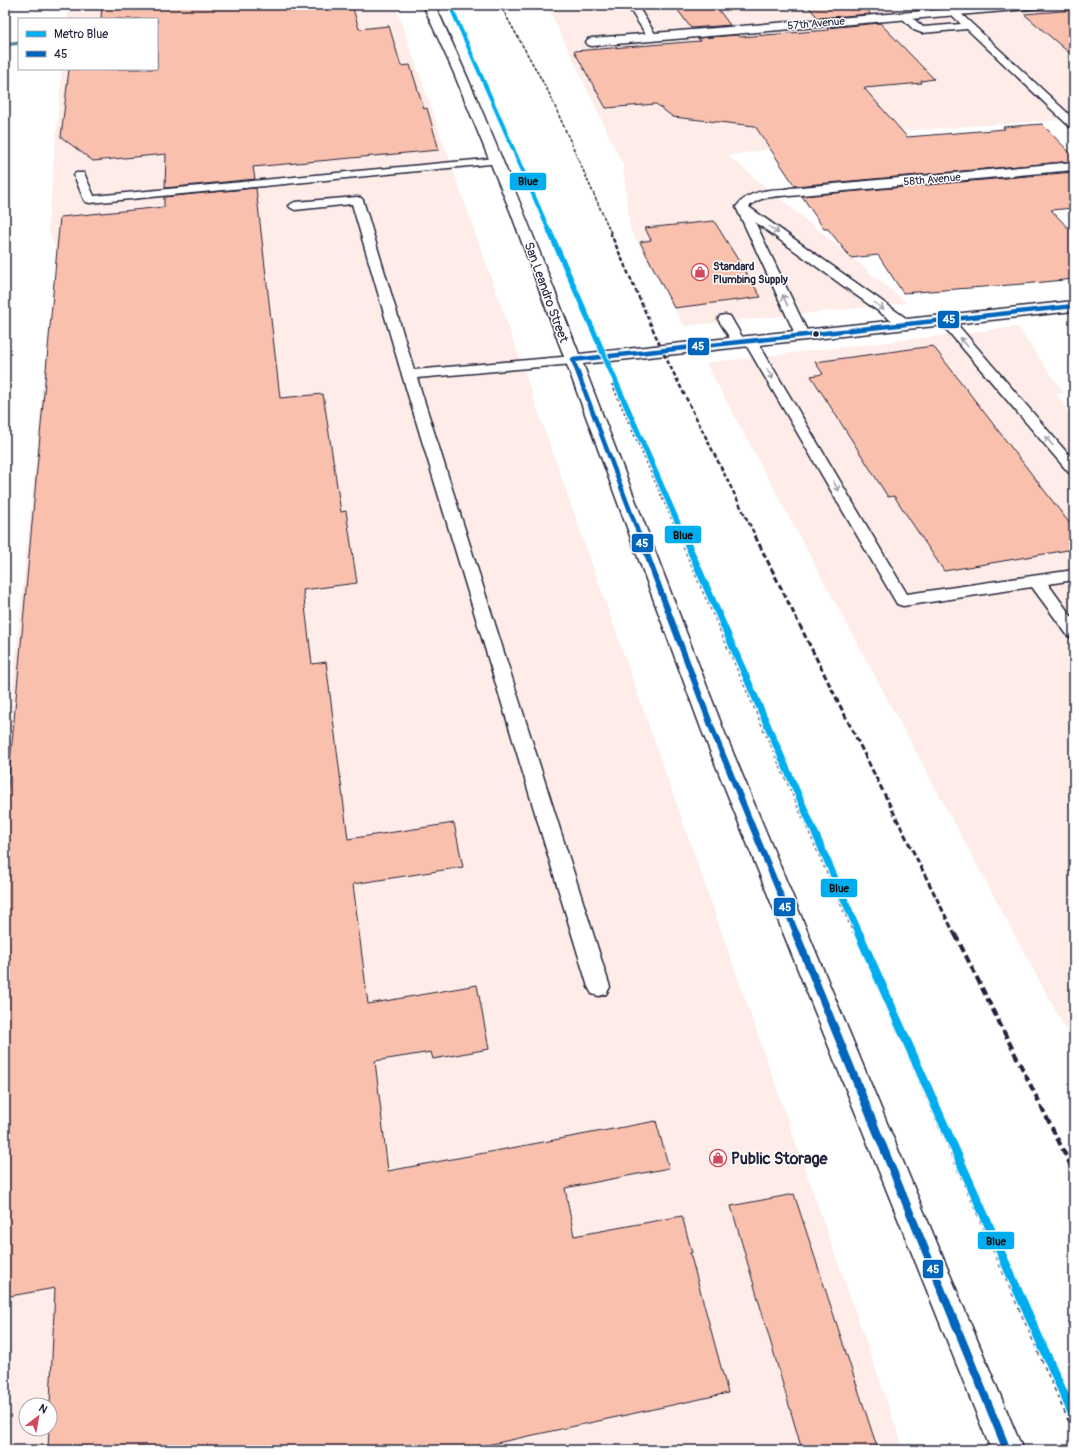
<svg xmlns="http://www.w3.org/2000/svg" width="1079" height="1455" font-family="Pangolin,sans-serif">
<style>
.built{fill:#fdece7;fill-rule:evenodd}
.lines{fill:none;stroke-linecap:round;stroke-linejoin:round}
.stream{fill:#548594;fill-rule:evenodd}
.building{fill:#f9c0ae;stroke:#22223b}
.lane-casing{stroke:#22223b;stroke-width:3}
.street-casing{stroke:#22223b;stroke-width:3}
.secondary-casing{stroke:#22223b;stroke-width:3}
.path-far2{stroke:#22223b;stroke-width:2;stroke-dasharray:2.5 2.5;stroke-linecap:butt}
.path-far1{stroke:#22223b;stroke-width:2.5;stroke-dasharray:3 3;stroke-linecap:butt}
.path{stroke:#22223b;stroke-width:3.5;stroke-dasharray:4 4;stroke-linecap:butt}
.lane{fill:#fff;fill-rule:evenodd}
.street{fill:#fff;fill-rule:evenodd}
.secondary{fill:#fff;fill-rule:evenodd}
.rail-far3{stroke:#22223b;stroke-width:1.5;stroke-dasharray:3.5 1.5;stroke-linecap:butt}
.rail-far2{stroke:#22223b;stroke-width:2.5;stroke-dasharray:4.5 2.5;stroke-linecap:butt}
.rail-far1{stroke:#22223b;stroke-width:3;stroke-dasharray:6 3;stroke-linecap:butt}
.rail{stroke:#22223b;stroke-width:4;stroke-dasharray:8 4;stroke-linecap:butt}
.bus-1-far2-casing{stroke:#fff;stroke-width:7}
.bus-1-far1-casing{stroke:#fff;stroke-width:9}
.bus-1-casing{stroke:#fff;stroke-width:11}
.bus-1-far2{stroke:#0065bd;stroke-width:4.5}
.bus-1-far1{stroke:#0065bd;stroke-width:6}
.bus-1{stroke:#0065bd;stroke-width:8}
.metro-1-far3-casing{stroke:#fff;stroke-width:5.5}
.metro-1-far2-casing{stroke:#fff;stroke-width:8}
.metro-1-far1-casing{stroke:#fff;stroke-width:10}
.metro-1-casing{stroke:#fff;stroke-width:12}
.metro-1-far3{stroke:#00aeef;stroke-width:4}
.metro-1-far2{stroke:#00aeef;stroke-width:5.5}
.metro-1-far1{stroke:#00aeef;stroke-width:7}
.metro-1{stroke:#00aeef;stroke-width:9}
.oneway{stroke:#9c9ca7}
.bus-dot{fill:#22223b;stroke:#fff;stroke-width:1.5}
.labels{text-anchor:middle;stroke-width:3;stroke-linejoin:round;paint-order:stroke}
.far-street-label{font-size:11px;fill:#22223b;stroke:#fff}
.far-poi-label{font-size:11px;font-weight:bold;fill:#22223b;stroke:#fff;text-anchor:start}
.street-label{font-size:13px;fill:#22223b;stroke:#fff}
.near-poi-label{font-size:16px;font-weight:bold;fill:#22223b;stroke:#fff;text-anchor:start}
.line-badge{stroke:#fff;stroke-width:1.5}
.badge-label{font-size:11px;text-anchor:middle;font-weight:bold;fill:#fff}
.pale-badge-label{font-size:11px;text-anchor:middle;font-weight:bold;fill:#111}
</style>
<rect width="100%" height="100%" fill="#fff"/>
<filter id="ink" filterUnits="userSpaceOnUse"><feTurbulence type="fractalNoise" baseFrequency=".025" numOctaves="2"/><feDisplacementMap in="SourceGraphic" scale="8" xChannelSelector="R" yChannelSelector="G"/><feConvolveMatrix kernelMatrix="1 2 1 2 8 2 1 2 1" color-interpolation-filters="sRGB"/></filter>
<g filter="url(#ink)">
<path class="built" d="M68,5H395L904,1450H5V760L57,253L48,228L62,69H157V19H67ZM26,1405H50V1429H26Z
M547,5H1074V119L853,134L728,156L907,303L684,326L630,229L623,165Z
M1017,327L1064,393L1056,394L1074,420V1045L706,363Z"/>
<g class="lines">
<path class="stream" d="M19,41V45L5,46V42Z"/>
</g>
<path class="building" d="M102,5H352L359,29L389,26L401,66L410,65L424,109L427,108L439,150L253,167L255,179L165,188L166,154L93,161L61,137L69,69H157V19H101Z
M674,5H715L730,25L691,28Z
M807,5H862L871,14L818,18Z
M1074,10V57L1024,14Z
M880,23L934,79L921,81L922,83L864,88L907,137L1005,129L1003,127L1042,124L1074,157V161L795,186L755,126L673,117L656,104L606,108L574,51L700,41L698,38L738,35L740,37L829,30L827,28Z
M1074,172V208L1051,210L1074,234V279L1023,284L903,293L878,255L851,258L828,229H824L802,196Z
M256,188L280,398L323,394L341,512L346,511L357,583L303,590L312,664L326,662L348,839L454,823L463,867L353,884L368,1004L477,985L489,1049L433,1059L431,1052L375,1061L388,1171L656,1121L669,1168L565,1188L574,1236L682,1216L692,1253H690L728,1393L464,1450H48L55,1288L5,1297V819L60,217L164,207V197Z
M714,221L761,297L674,308L640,242L651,240L645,228Z
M933,346L1074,529V549L944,571L894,496L888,497L811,376L823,374L815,362Z
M794,1194L878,1450H802L731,1206Z"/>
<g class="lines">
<g class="lane-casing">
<path id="lane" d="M627,5H637L657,37L655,39H649Z
M915,5H925L933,14L928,17L925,16Z
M954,9L957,10L1074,119V128L1070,127L967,29L922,33L914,30L900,16L902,14H908L923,27L961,24L949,12Z
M496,158L500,159L502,161L500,163L90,203L86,202L84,200L74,175L76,173H84L94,196Z
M790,189L794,190L796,192L794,194C778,198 762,194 749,207L910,321L912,324L910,327H900L755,222L809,335L807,338H797L736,207C748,190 771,189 790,189Z
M357,197L361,198L363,200L414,370L573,356L578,357L580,360L578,363L573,364L417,378L610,987L606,994L599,996L592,994L588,987L402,375L352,204L295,210L291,208L289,206L291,204L295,202Z
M725,315L730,316L744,340L750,337L755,338L757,341L907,594L1074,570V580L1048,584L1074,620V638L1068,636L1032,587L903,606L897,604L745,343L739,346L734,345L718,319L720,316Z
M946,316L951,317L1074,461V475L1069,473L941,323L939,320L941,317Z"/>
</g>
<g class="street-casing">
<path id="street" d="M999,5H1046L1044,7L1040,8L592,46L588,45L586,42L588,39L592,38Z
M1074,162V170L790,196L785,195L783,192L785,189L790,188Z"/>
</g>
<g class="secondary-casing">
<path id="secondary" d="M423,5H435C488,120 534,236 579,354L1074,301V311L583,364L724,731L1023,1450H991L702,731L511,213L453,71Z"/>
</g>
<path class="path-far2" d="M612,384L680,537"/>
<path class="path-far1" d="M679,536L855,935"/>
<path class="path" d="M855,934L1074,1431"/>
<use href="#lane" class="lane"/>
<use href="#street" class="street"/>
<use href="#secondary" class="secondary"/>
<path class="rail-far3" d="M500,5L549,93L611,233"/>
<path class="rail-far2" d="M610,232L662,350L756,537"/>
<path class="rail-far1" d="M755,536L955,935"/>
<path class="rail" d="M955,934L1074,1172"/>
<g class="bus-1-far2-casing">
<path id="bus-1-far2" d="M573,360L640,537
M573,360L1074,306"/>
</g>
<g class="bus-1-far1-casing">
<path id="bus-1-far1" d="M640,536L713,731L797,935"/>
</g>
<g class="bus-1-casing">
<path id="bus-1" d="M796,934L1007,1450"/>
</g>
<use href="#bus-1-far2" class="bus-1-far2"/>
<use href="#bus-1-far1" class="bus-1-far1"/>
<use href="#bus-1" class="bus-1"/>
<g class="metro-1-far3-casing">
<path id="metro-1-far3" d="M450,5L550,233"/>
</g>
<g class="metro-1-far2-casing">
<path id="metro-1-far2" d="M550,232L684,537"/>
</g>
<g class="metro-1-far1-casing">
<path id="metro-1-far1" d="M684,536L860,935"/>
</g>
<g class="metro-1-casing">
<path id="metro-1" d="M859,934L1074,1417"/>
</g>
<use href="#metro-1-far3" class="metro-1-far3"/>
<use href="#metro-1-far2" class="metro-1-far2"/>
<use href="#metro-1-far1" class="metro-1-far1"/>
<use href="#metro-1" class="metro-1"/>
</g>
<defs><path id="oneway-shaft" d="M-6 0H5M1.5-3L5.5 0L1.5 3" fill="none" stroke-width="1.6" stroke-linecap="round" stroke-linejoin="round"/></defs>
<g class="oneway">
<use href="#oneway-shaft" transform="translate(774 230) rotate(36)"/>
<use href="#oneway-shaft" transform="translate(785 300) rotate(-115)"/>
<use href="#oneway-shaft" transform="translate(879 306) rotate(36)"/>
<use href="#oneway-shaft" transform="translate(964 342) rotate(-130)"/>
<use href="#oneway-shaft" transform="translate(770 374) rotate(59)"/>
<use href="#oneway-shaft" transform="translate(1049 441) rotate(-130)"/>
<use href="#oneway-shaft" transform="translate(836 486) rotate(60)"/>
</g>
</g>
<defs>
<g id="shop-ring" transform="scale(0.9)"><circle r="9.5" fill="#fff" stroke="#d1495b" stroke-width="1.5"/><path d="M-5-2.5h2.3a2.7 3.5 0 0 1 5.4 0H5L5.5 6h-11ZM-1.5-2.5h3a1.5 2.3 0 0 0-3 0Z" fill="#d1495b"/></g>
</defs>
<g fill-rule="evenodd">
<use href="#shop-ring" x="700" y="272"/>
<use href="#shop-ring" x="718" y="1158"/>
</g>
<circle class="bus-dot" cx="816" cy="334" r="3.5"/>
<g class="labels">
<g class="far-street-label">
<text transform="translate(816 23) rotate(-5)" y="4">57th Avenue</text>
<text transform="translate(932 179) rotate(-5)" y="4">58th Avenue</text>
</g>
<g class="far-poi-label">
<text x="713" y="270">Standard<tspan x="713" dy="13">Plumbing Supply</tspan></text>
</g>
<g class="street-label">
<text transform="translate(547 292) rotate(70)" y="5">San Leandro Street</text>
</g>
<g class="near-poi-label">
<text x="731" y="1164">Public Storage</text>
</g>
</g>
<g class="line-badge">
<rect x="509" y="172" width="38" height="19" rx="4" fill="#00aeef"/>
<rect x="937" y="310" width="23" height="19" rx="4" fill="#0065bd"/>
<rect x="687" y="337" width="23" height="19" rx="4" fill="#0065bd"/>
<rect x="664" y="525" width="38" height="19" rx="4" fill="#00aeef"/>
<rect x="631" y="533" width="23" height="20" rx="4" fill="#0065bd"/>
<rect x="820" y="878" width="38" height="20" rx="4" fill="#00aeef"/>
<rect x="773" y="897" width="23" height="20" rx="4" fill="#0065bd"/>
<rect x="977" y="1231" width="38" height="19" rx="4" fill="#00aeef"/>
<rect x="922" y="1259" width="22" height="20" rx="4" fill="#0065bd"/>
</g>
<g class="badge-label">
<text x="949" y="323">45</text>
<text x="698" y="350">45</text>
<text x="642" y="547">45</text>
<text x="785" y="911">45</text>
<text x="933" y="1273">45</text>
</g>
<g class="pale-badge-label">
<text x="528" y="185">Blue</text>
<text x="683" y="539">Blue</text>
<text x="839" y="892">Blue</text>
<text x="996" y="1245">Blue</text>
</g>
<rect width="1079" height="1455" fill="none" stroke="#fff" stroke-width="20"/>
<rect x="10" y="10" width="1059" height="1435" fill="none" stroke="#22223b" stroke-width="1.5" filter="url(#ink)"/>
<rect x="18" y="18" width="140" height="52" fill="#ffffff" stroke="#a7a7b1"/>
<rect x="26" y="31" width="20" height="6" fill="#00aeef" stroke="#a7a7b1"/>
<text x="54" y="38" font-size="12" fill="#22223b">Metro Blue</text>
<rect x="26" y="51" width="20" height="6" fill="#0065bd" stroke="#a7a7b1"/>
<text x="54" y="58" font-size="12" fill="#22223b">45</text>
<g transform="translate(38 1417) rotate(31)"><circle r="19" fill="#ffffff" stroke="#a7a7b1"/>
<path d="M0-3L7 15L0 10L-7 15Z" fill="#d1495b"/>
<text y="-6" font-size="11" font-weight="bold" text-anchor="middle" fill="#22223b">N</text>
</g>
</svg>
